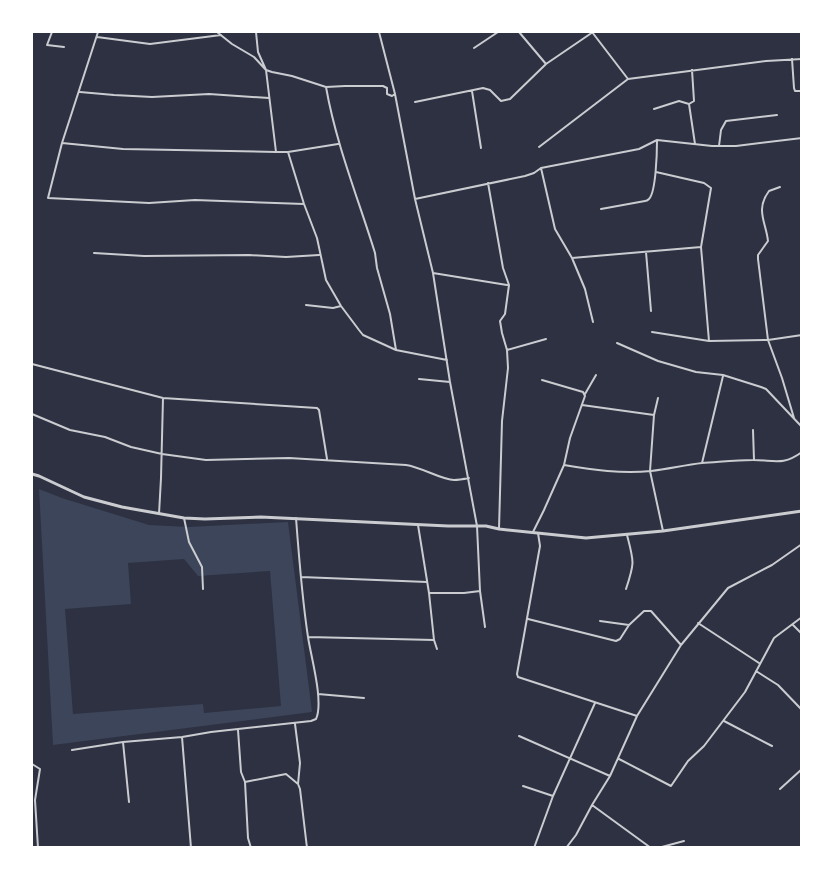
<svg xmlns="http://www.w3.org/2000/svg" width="833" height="879" font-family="'Nunito Sans',sans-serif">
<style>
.green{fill:#3c4559;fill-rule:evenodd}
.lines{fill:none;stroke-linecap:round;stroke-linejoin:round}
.minor{stroke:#caccd0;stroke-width:2}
.tertiary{stroke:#caccd0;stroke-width:3}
</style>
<rect width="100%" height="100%" fill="#2d3142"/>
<path class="green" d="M39,489L62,498L149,525L189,527L288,522L312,712L53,745ZM184,559L198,576L270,571L281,706L204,713L203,704L73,714L65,609L131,604L128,563Z"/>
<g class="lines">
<path class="minor" d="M52,32L47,45L64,47
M98,32L62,143L48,198L149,203L195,200L304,204
M217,32L232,44L254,57L266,70L272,72L292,76L326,87L345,86H383L387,88V94L392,96L395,94
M256,32L258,52L266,70L276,152
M379,32L395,94L415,199L433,273L450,382L477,526L480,591L464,593H429
M519,32L546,64
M592,32L628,79
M658,32H659
M97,37L150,44L221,35
M474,48L498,32
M792,59L794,88L795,91H802
M692,70L694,101L689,104L695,144
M326,87C336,144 358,198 375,253L377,268L390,314L396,350
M472,91L481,148
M80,92L114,95L152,97L209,94L269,98
M415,102L483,88L490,90L501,101L510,99L546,64L593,32
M654,109L679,101L689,104
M62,143L123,149L276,152H288L338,144
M719,146L721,130L726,121L777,115
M539,147L628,79L766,61L802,59
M288,152L304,204L317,238L326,280L341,306L359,330L363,335L396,350L447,360
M541,168L555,229L572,258L585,289L593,322
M656,172L704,183L711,188L701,247L709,341
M488,183L503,268L509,285L505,314L500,321L502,333L507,350L508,368L502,421L499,529
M780,187L769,191C755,210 766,222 768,241L758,255V259L768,340L782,378L794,418
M415,199L525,176L534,173L541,168L639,149L657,140L712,146H736L802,138
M601,209L645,201C647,201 648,200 649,199C656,192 657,152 657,141
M646,252L651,311
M94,253L144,256L249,255L286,257L319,255
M572,258L701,247
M433,273L507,285
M306,305L333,308L341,306
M652,332L709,341L768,340L802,335
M617,343L658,361L696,372L723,375L761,387L766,389L802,427
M507,350L546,339
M32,364L163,398L317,408L319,410L327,459
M419,379L450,382
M585,394L596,375
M582,405L654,415L658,398
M32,414L70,430L105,437L131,447L162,454L206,460L289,458L406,465C421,467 442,480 454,480C459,480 464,479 469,478
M654,415L650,471L663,531
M753,430L754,460
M702,463L723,376
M564,465C593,470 622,474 651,471C668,469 685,465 702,463C719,462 736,460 753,460C774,460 783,466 802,452
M159,514L161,478L163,398
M184,518L189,542L202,567L203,589
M418,525L429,593L434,640L437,649
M533,532L544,510L564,465L570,438L585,396L583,392L542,380
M538,533L540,546L517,674L518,677L637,716
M301,577L427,582
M626,589C635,562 634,562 627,535
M480,591L485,627
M528,619L616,641L620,639L629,625L644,611H651L681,645
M600,621L629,625
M698,623L759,663
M793,625L802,634
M308,637L434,640
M756,671L778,685L802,710
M318,694L364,698
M724,721L772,746
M295,724L300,763L298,784
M238,730L241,772L245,782L248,838L251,848
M519,736L610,776
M182,737L191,848
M123,742L129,802
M72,750L123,742L182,737L211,732L311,721L316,719C324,702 311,657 308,637C302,598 299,558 296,518
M619,759L671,786L688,761L704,746L745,692L774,638L802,617
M32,764L40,769L35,800L38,848
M245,782L286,774L298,784L300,789L307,848
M523,786L553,796
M780,789L802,769
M592,805L651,848
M534,848L553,796L595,703
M566,848L576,835L592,805L610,776L637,716L681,645L728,588L772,565L802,544
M658,848L684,841"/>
<path class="tertiary" d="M32,474L39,476L84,497L122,507L184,518L205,519L261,517L448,526H486L499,529L586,538L663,531L802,511"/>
</g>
<rect width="833" height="879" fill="none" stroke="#ffffff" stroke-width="66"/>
</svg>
